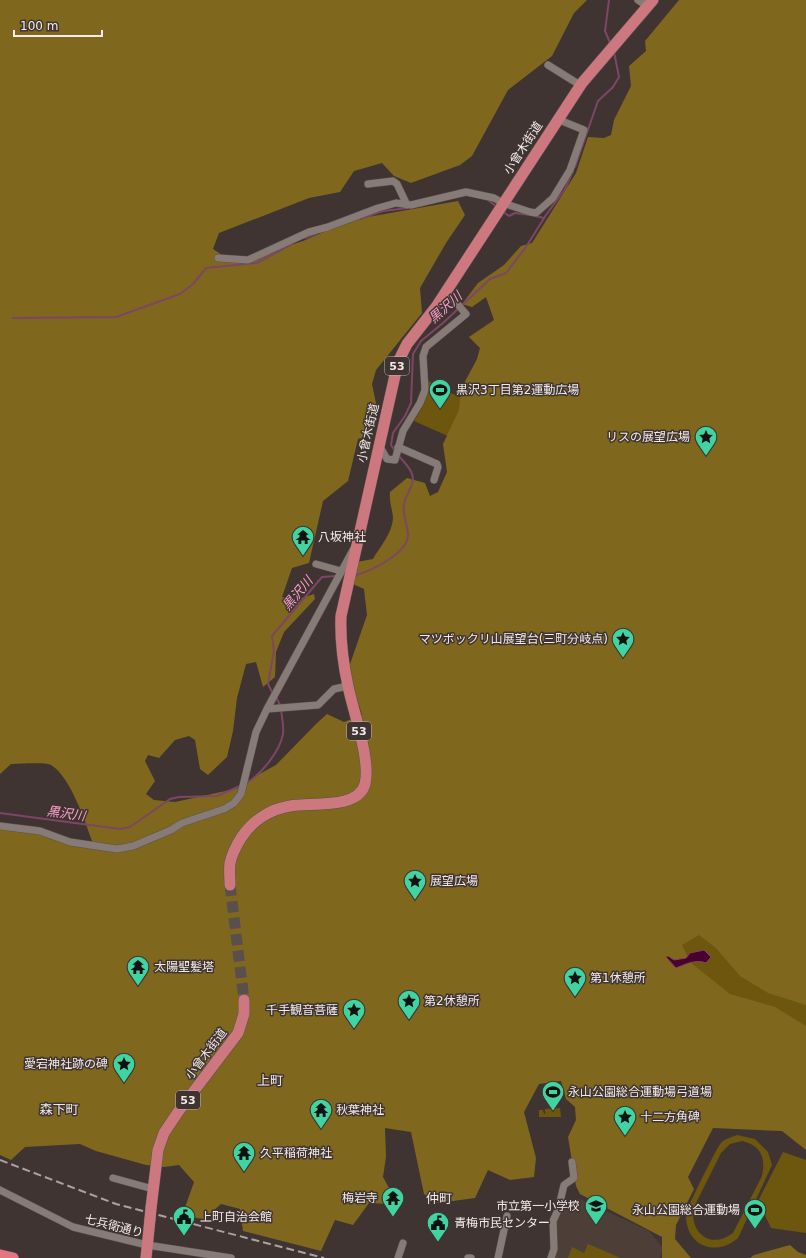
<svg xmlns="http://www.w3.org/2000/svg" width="806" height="1258" font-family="'DejaVu Sans','Noto Sans JP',sans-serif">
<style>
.built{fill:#4e3e38}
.green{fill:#6d570e;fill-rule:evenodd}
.forest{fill:#7f681e}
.water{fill:#4b002e;stroke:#7d4666}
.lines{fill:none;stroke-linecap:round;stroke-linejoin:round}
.stream{stroke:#7d4666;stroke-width:2}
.primary-tunnel{stroke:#5a4f4c;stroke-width:11;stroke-dasharray:11 5.5;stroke-linecap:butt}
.minor-casing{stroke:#5a524f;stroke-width:8}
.primary-casing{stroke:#5a524f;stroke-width:12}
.trunk-casing{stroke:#5a524f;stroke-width:12}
.minor{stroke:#877b77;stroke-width:7}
.primary{stroke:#cd777f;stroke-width:11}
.trunk{stroke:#e47682;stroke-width:11}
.rail{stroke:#aca3a0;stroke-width:2;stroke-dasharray:8 4;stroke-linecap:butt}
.primary-bridge-casing{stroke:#5a524f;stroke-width:12;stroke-linecap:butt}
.primary-bridge{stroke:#cd777f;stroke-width:11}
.labels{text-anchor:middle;stroke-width:3;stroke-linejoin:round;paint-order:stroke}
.shield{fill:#3f3431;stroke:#bcb4b1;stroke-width:1}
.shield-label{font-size:11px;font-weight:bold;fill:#f2ebe8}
.street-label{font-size:12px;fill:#f2ebe8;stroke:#3f3431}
.poi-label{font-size:12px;fill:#f2ebe8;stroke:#3f3431;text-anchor:start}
.water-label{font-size:13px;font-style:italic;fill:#faa0cb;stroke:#3f3431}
.neighbourhood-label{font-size:13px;fill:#f2ebe8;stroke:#3f3431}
</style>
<rect width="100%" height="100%" fill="#3f3431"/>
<path class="built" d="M580,1199L649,1231L663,1248L660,1258H551L553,1221L563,1201Z"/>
<path class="green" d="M428,381L461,398L459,416L450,437L414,421L424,404Z
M598,913L696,927L806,1002V1029L725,1000Z
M560,1108L561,1117H539V1110H543L544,1114H545V1109Z
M737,1135L755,1139L768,1152L772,1165L738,1238C715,1258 685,1245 686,1214C686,1210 717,1147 721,1143C724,1139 733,1137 737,1135ZM742,1141C761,1145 766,1158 762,1176L733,1233C712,1249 691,1235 693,1209L721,1153L730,1144Z
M783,1152L806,1160V1233L771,1228L758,1201Z
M588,1244L621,1258H568L572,1247L584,1253Z"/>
<path class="forest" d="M0,0H587L574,13L552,56L508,90L472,156L460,165L411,183L394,176L382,163L354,171L340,192L309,198L219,233L213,249L234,263L303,241L351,220L458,201L465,215L446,243L420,288L422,313L376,370L372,384L377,408L367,436L358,439L348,481L323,501L309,563L292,568L282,597L296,600L314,594L315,599L284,632L276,652L275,677L263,687L256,662L246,664L237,698L233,731L227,757L208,775L200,769L195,740L189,736L175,740L159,758L148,755L145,761L155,781L146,794L154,800L175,802L244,787L254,777L276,765L316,724L327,714L344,722L362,715L348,670L367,615L364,589L353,584L357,562L373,559C380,547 393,532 393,517C392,508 389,501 390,492L407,478L425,483L430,496L438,492L447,472L443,444L459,410L461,389L477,359L480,348L469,337L494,320L486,297L472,307L462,304L478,283L504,265L521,246L532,243L576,173L588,137L604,138L611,135L614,120L631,86L629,66L646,51L645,41L679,0H806V1005L768,993L740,976L716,948L699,935L682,945L691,963L730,994L775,1007L806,1026V1150L782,1131L713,1128L688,1177L694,1189L676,1225L675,1239L691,1258H662V1237L580,1194L576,1186L568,1137L576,1120L575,1107L566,1099L561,1081L539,1084L524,1112L536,1158L534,1177L510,1180L488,1170L475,1198L438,1203L424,1194L411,1132L385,1128L386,1157L383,1177L394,1197L390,1204L369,1203L353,1225L335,1220L321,1251L243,1231L240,1209L221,1204L204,1219L182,1216L194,1182L179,1165L164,1167L146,1165L96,1151L80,1144L25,1147L11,1160L0,1155V829L44,830L69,844L92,841C85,821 70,776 51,765C44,762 19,764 11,764L0,774Z
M790,1245L798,1252L806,1255V1258H750L754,1255Z"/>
<path class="water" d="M704,950L711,957L706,963C696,959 686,964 676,968L666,957L668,956L674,960L686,958L690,953Z"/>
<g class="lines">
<path class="stream" d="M609,0L605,31L611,45
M575,167L598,101L613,87L619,77L614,52
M488,200L497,207
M502,211L509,216L515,213L530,215
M535,216L544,218
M360,219L383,211L408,208
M305,238L316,234
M13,318L116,317L180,294L193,284L206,268L257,263L292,244
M395,451L391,445L393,433L405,416L411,403L413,354L421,341L443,323L490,279L506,273L526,247L546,215L565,189L573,171
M354,576C370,571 408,554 408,535C408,523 402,519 404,504C405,498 408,494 411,487C417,473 407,466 399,456
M273,694L268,684L274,651L272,636L322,577L336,576
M276,697L280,705
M246,783C261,775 280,751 283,734C284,726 282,718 281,710
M0,813L120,829L130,827L170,799L179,797L217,796L240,786"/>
<path class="primary-tunnel" d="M230,885L244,1000"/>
<g class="minor-casing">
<path id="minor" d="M638,0L647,6
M548,65L580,85
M368,184L393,181L397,184L407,205
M218,258L248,260L309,232L328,227L378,208L396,203L411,205L466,192L494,198L503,203L530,212L536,213L553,198L570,170L584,130L557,119
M379,445L387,459L395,460L403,431L420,403L425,390L423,356L426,347L466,314L446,291
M398,447L437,464L438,467L434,480
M316,564L341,571
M267,709L318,705L334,689L348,686
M0,826L40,831L70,842L117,849L133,846L171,830L182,823L224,809L234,803L241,794L256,732L267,709L353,550
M113,1178L153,1189
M0,1190L73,1227L147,1245L231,1258
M398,1258L403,1243
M468,1258H471
M498,1258L507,1216
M551,1258L554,1249L553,1221L558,1210L564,1185L574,1178L572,1162"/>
</g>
<g class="primary-casing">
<path id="primary" d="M230,885C230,878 229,870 230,863C232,854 236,846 241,838C252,821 270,809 290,806C310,802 358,810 365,784C371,760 353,711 348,686C343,663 340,640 341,616L398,362L407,344L436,307L582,83L653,0
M151,1208L158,1150L164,1133L178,1112L238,1033L244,1014V1000
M146,1258L150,1219"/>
</g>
<g class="trunk-casing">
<path id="trunk" d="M0,1255L13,1258"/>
</g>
<use href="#minor" class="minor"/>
<use href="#primary" class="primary"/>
<use href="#trunk" class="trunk"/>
<path class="rail" d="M0,1160L116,1204L324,1258"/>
<g class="primary-bridge-casing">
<path id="primary-bridge" d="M150,1219L151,1208"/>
</g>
<use href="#primary-bridge" class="primary-bridge"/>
</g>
<defs>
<g id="stadium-pin" transform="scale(1.15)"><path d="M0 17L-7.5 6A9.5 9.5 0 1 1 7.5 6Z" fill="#3fd4a2" stroke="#3f3431"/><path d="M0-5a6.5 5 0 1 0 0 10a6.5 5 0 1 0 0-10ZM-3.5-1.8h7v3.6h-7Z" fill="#111"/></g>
<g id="sight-pin" transform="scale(1.15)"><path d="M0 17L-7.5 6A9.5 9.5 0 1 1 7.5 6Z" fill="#3fd4a2" stroke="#3f3431"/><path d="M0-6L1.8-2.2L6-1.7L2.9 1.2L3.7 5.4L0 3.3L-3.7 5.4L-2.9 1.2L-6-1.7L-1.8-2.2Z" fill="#111"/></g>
<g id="temple-pin" transform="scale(1.15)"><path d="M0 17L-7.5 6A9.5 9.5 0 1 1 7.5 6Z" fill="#3fd4a2" stroke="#3f3431"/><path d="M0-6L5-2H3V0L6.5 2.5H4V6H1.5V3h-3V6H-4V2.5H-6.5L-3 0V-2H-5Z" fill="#111"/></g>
<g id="school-pin" transform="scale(1.15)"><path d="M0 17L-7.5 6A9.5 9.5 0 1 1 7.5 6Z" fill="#3fd4a2" stroke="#3f3431"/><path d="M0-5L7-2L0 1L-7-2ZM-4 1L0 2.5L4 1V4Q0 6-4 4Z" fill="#111"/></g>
<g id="civic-pin" transform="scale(1.15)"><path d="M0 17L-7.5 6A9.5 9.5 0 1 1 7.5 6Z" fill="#3fd4a2" stroke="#3f3431"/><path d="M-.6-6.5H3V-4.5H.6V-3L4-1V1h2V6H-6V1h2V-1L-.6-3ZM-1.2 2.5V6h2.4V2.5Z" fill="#111"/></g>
</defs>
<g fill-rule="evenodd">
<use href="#stadium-pin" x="440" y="390"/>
<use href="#sight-pin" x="706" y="437"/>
<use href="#temple-pin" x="303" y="537"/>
<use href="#sight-pin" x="623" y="639"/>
<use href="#sight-pin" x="415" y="881"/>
<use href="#temple-pin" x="138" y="967"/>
<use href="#sight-pin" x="575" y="978"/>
<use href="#sight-pin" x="409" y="1001"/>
<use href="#sight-pin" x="354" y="1010"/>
<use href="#sight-pin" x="124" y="1064"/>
<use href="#stadium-pin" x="553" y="1092"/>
<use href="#temple-pin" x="321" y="1110"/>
<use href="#sight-pin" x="625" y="1117"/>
<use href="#temple-pin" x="244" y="1153"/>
<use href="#temple-pin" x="393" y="1198"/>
<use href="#school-pin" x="596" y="1206"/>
<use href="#stadium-pin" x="755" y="1210"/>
<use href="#civic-pin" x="184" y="1217"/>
<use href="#civic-pin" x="438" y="1223"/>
</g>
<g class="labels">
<g class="shield">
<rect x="385" y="357" width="24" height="18" rx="3"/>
<rect x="347" y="722" width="24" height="18" rx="3"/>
<rect x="176" y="1091" width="24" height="18" rx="3"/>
</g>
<g class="shield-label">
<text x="397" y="370">53</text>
<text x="359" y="735">53</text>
<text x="188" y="1104">53</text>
</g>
<g class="street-label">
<text transform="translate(523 148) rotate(-57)" y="4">小曾木街道</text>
<text transform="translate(368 433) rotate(-77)" y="4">小曾木街道</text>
<text transform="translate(206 1054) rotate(-53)" y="4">小曾木街道</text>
<text transform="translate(114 1226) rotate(14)" y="4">七兵衛通り</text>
</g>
<g class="poi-label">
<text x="456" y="394">黒沢3丁目第2運動広場</text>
<text x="690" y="441" text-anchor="end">リスの展望広場</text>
<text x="318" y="541">八坂神社</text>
<text x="608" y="643" text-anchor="end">マツボックリ山展望台(三町分岐点)</text>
<text x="430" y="885">展望広場</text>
<text x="154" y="971">太陽聖髪塔</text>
<text x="590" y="982">第1休憩所</text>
<text x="424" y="1005">第2休憩所</text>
<text x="338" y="1014" text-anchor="end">千手観音菩薩</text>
<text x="108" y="1068" text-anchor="end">愛宕神社跡の碑</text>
<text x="568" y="1096">永山公園総合運動場弓道場</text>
<text x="336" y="1114">秋葉神社</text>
<text x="640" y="1121">十二方角碑</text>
<text x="260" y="1157">久平稲荷神社</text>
<text x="378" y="1202" text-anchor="end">梅岩寺</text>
<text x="580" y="1210" text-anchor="end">市立第一小学校</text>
<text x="740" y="1214" text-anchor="end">永山公園総合運動場</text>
<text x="200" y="1221">上町自治会館</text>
<text x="454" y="1227">青梅市民センター</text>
</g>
<g class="water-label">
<text transform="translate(445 307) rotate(-42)" y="5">黒沢川</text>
<text transform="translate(297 593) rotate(-50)" y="5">黒沢川</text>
<text transform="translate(66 813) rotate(8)" y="5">黒沢川</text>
</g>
<g class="neighbourhood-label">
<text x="270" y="1085">上町</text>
<text x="59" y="1114">森下町</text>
<text x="439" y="1203">仲町</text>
</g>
</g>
<path d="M14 30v6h88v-6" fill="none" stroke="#f2ebe8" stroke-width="2"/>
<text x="20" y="30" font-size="12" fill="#f2ebe8" stroke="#3f3431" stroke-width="3" paint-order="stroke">100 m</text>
</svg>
